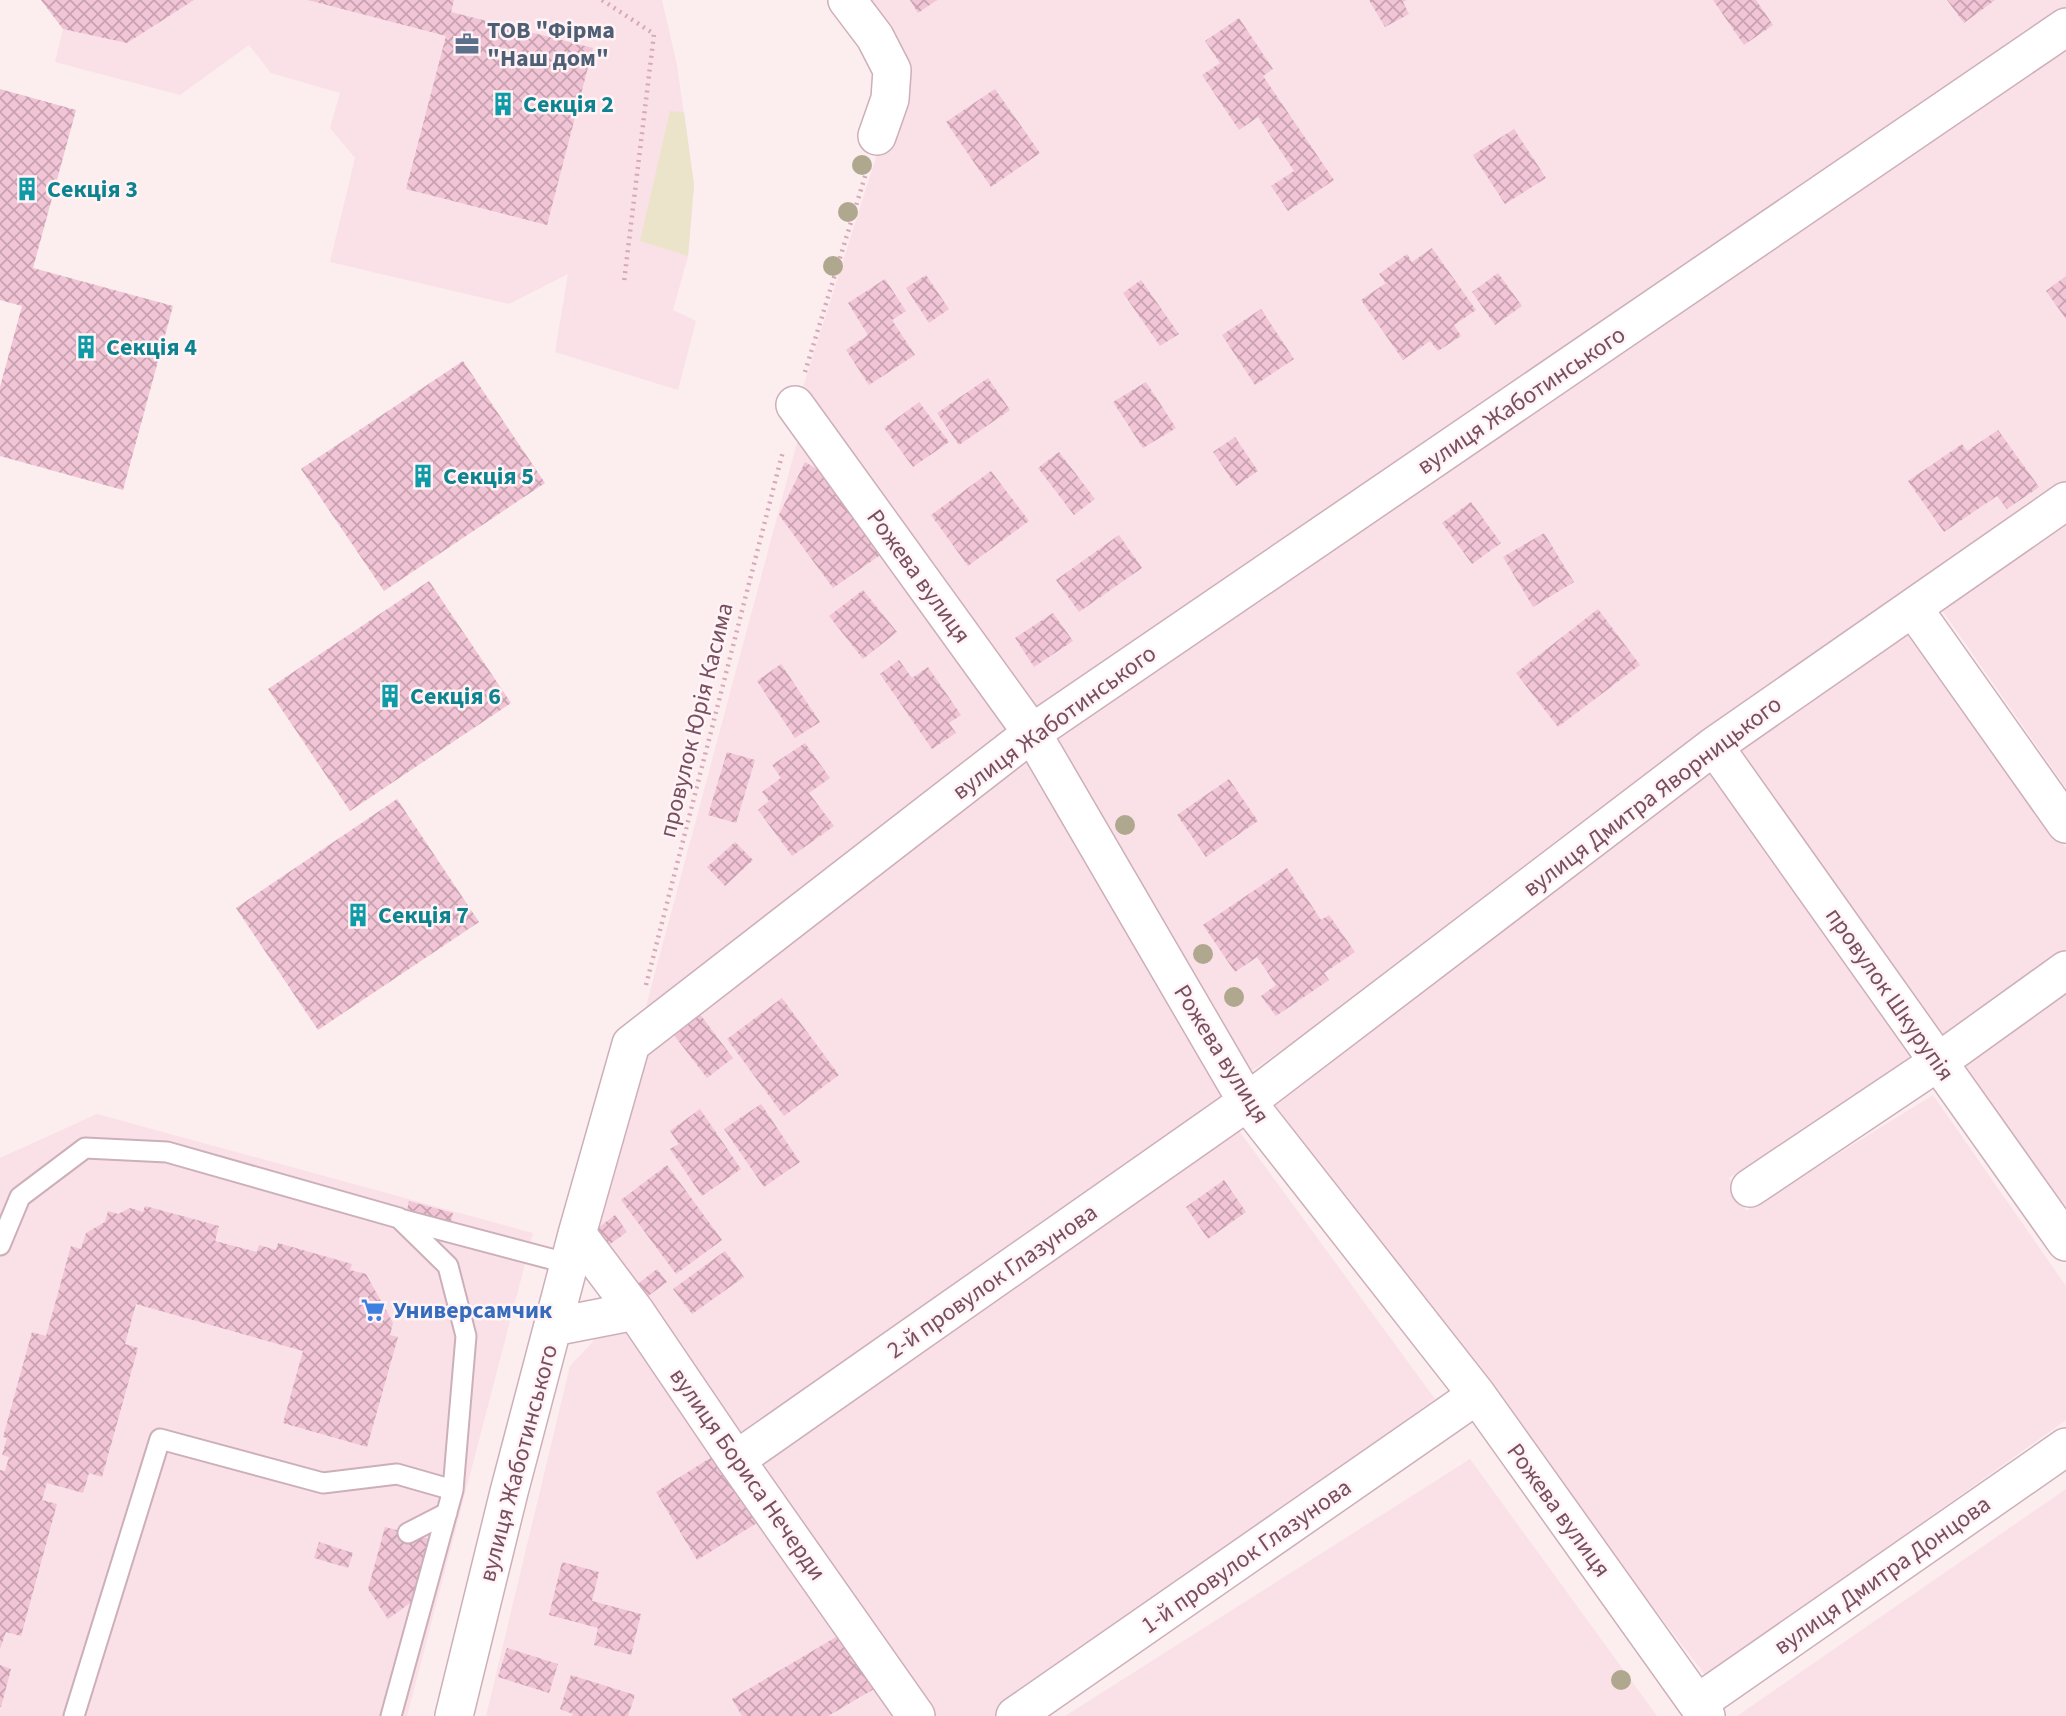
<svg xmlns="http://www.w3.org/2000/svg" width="2066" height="1716" font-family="'Source Sans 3',sans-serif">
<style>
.residential{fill:#f9e1e7}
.green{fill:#ebe4ca}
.building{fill:url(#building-cross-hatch)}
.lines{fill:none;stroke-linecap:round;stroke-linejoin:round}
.service-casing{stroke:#cdafba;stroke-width:23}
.minor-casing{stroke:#cdafba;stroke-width:40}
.path{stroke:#d7a7ba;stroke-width:4.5;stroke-dasharray:2 5;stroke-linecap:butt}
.service{stroke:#fff;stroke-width:19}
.minor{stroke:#fff;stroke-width:37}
.tree{fill:#b0a78f}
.labels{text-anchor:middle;stroke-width:5;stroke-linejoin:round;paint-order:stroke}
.service-label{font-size:24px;font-weight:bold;fill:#4e5e75;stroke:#fff3f6;text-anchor:start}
.culture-label{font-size:24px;font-weight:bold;fill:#0d838f;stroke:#fff3f6;text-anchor:start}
.street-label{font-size:24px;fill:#784f61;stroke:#fff3f6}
.shop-label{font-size:24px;font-weight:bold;fill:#366cbe;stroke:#fff3f6;text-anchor:start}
</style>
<defs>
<pattern id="building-cross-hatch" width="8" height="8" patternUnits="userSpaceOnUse" patternTransform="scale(1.75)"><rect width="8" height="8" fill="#f1c5d6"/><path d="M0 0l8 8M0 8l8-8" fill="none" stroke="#c8a2b1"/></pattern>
</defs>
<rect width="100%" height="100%" fill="#fcedef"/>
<path class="residential" d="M41,0H662L677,65L694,185L688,256L673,310L696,321L678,390L555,352L568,274L509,304L330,262L355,158L330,128L340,93L271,73L249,45L180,95L55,62L63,29Z
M850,0H2066V17L1035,723L798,403L903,72Z
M2066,33V496L1246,1075L1042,732Z
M802,424L1033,729L640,1029Z
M2066,520V788L1942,610Z
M1907,623L2066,848V953L1941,1042L1736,752Z
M1025,743L1238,1102L745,1444L591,1231L641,1046Z
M1715,767L1915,1055L1729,1178L1746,1211L1933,1095L2066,1286V1420L1706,1676L1267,1106Z
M2066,990V1209L1961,1063Z
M97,1114L533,1233L407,1716H0V1158Z
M1231,1120L1435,1399L1002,1716H922L749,1460Z
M640,1333L904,1716H486L570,1366L600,1334Z
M1470,1459L1657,1716H1065Z
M2066,1489V1716H1737Z"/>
<path class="green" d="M670,111L684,112L694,185L688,256L640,241Z"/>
<path class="building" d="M41,0H194L127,43L63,29Z
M308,0H454L451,12L593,48L547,225L406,189L446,36Z
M910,0H937L918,13Z
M1369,0H1407L1403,2L1409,14L1385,27Z
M1713,0H1756L1773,25L1744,45Z
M1947,0H1995L1964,23Z
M1239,18L1273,69L1263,76L1334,180L1288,211L1271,186L1294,171L1258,117L1239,130L1202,75L1220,63L1205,41Z
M0,89L76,110L33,268L173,306L123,490L0,456V387L22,306L0,300Z
M995,89L1040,153L991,187L946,122Z
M1514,129L1546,178L1505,204L1473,155Z
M1432,248L1476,310L1454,325L1461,336L1438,351L1430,341L1403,360L1361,300L1386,283L1379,274L1407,254L1412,262Z
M1498,273L1522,306L1495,325L1472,292Z
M926,275L949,309L929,323L906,288Z
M2066,276V319L2046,291Z
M885,279L906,311L892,320L915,355L869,385L846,350L868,335L848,303Z
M1141,280L1179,334L1160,346L1123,293Z
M1261,309L1294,359L1255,385L1222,335Z
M463,361L545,483L384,591L301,469Z
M988,378L1010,410L959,445L937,413Z
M1146,382L1176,428L1143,448L1113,402Z
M919,402L949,442L913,467L884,428Z
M1998,430L2039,487L2007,509L1997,496L1944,532L1908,481L1962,444L1967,451Z
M1235,437L1258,471L1236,486L1213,452Z
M1059,452L1095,499L1074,515L1038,468Z
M805,462L831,477L886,551L833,588L779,515Z
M991,471L1029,521L968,566L931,515Z
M1471,502L1501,543L1472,564L1442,523Z
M1544,533L1574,582L1533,607L1503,557Z
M1119,535L1142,568L1079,612L1056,580Z
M429,581L511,703L350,811L268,689Z
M863,590L897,632L863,659L829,616Z
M1598,609L1640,665L1558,727L1516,673Z
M1053,613L1073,641L1034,667L1015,638Z
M899,660L912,678L928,667L961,715L949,723L956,733L932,749L880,674Z
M781,664L820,722L795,738L757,681Z
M805,743L830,778L809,793L834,826L792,856L758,810L769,801L762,792L781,778L772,765Z
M727,752L755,760L736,823L708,815Z
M1229,779L1258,821L1206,857L1177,815Z
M397,799L479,922L318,1030L236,908Z
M735,842L753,860L725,886L707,867Z
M1287,868L1321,920L1329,915L1355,952L1324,973L1329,980L1276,1016L1261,996L1276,985L1257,957L1235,972L1203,925Z
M782,998L839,1075L784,1116L727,1039Z
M699,1013L733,1058L707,1078L673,1034Z
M761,1104L800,1162L764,1187L724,1129Z
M700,1109L741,1169L702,1196L670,1149L679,1144L670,1131Z
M667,1165L722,1240L676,1274L621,1200Z
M1224,1180L1246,1212L1208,1239L1186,1207Z
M409,1201L453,1213L450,1226L406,1214Z
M145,1206L219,1226L215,1241L257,1252L259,1245L276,1250L278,1243L352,1264L350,1270L366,1274L393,1323L390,1335L398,1337L367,1447L283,1423L303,1351L136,1304L125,1344L138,1348L102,1477L89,1473L83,1493L47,1483L42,1500L57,1504L21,1636L6,1632L0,1649V1470L5,1471L9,1457L2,1455L7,1438L3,1437L32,1332L46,1336L71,1246L81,1249L86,1233L105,1222L108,1211L118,1214L130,1208L143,1212Z
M615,1215L627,1232L606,1247L594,1231Z
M725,1251L744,1277L692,1314L673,1289Z
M657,1269L667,1282L644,1299L635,1286Z
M715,1455L757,1523L697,1560L656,1492Z
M385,1527L430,1539L413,1601L388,1619L368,1589Z
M319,1542L353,1553L348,1568L314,1558Z
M562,1562L599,1572L592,1601L641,1614L631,1655L594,1645L598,1628L549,1615Z
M841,1634L874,1689L828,1716H742L732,1699Z
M507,1648L558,1664L549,1693L498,1677Z
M0,1665L11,1669L1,1707H0Z
M571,1675L635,1695L628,1716H572L573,1714L560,1709Z"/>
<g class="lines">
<g class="service-casing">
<path id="service" d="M400,1219L570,1264
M0,1245L20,1197L85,1148L167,1152L399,1218L448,1266L466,1336L453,1490L391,1716
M408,1533L447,1513
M74,1716L160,1439L323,1483L397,1474L453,1490"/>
</g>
<g class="minor-casing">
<path id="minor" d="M847,0L875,37L892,70L890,99L877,136
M795,405L1032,733L1247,1102L1477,1395L1706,1716
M1913,608L2066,824
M1714,746L2066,1242
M1750,1188L1938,1062L2066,970
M577,1234L635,1311L736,1460L916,1716
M553,1327L635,1311
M736,1460L1247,1102L1714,746L2066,501
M1698,1703L2066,1447
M454,1716L509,1492L577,1234L631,1044L1032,733L2066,27
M1015,1716L1477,1395"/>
</g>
<path class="path" d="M602,0L654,34L624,282
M805,372L867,170
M646,985L783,451"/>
<use href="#service" class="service"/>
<use href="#minor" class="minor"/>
</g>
<g class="tree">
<circle cx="862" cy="165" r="10"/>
<circle cx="848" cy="212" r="10"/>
<circle cx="833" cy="266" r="10"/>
<circle cx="1125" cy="825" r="10"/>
<circle cx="1203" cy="954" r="10"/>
<circle cx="1234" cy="997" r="10"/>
<circle cx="1621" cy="1680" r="10"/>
</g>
<defs>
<g id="office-bare" transform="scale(1.89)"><path d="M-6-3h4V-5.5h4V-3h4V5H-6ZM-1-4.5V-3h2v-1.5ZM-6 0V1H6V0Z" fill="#5c6f8a" stroke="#fff3f6" stroke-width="2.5" paint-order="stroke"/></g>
<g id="building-bare" transform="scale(1.89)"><path d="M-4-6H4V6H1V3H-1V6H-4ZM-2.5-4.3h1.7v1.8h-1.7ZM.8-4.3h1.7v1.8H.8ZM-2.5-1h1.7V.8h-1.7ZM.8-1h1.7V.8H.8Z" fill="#0f9aa8" stroke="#fff3f6" stroke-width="2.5" paint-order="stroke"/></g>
<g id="supermarket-bare" transform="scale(1.89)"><path d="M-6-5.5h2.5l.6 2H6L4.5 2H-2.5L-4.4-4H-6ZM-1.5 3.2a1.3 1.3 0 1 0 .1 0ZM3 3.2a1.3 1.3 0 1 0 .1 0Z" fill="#3f7fe0" stroke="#fff3f6" stroke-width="2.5" paint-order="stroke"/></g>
</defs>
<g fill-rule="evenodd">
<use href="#office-bare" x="467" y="44"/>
<use href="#building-bare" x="503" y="104"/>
<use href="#building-bare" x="27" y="189"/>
<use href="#building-bare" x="86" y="347"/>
<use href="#building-bare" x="423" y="476"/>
<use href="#building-bare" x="390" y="696"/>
<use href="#building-bare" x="358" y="915"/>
<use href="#supermarket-bare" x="373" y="1310"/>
</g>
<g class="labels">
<g class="service-label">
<text x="487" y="38">ТОВ "Фірма<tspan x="487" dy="28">"Наш дом"</tspan></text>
</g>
<g class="culture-label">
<text x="523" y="112">Секція 2</text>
<text x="47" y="197">Секція 3</text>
<text x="106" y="355">Секція 4</text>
<text x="443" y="484">Секція 5</text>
<text x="410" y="704">Секція 6</text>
<text x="378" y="923">Секція 7</text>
</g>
<g class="street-label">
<text transform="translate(1521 400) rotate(-34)" y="8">вулиця Жаботинського</text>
<text transform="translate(919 576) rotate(54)" y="8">Рожева вулиця</text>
<text transform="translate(696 720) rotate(-76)" y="8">провулок Юрія Касима</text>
<text transform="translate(1054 722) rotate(-36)" y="8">вулиця Жаботинського</text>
<text transform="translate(1652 796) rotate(-37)" y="8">вулиця Дмитра Яворницького</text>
<text transform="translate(1890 994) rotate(55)" y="8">провулок Шкурупія</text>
<text transform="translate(1222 1054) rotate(58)" y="8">Рожева вулиця</text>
<text transform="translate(992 1281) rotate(-35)" y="8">2-й провулок Глазунова</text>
<text transform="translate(518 1463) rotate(-75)" y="8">вулиця Жаботинського</text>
<text transform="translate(748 1474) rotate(55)" y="8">вулиця Бориса Нечерди</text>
<text transform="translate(1559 1510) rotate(54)" y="8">Рожева вулиця</text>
<text transform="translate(1246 1556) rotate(-35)" y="8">1-й провулок Глазунова</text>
<text transform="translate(1882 1575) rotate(-35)" y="8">вулиця Дмитра Донцова</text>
</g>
<g class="shop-label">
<text x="393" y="1318">Универсамчик</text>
</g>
</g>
</svg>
